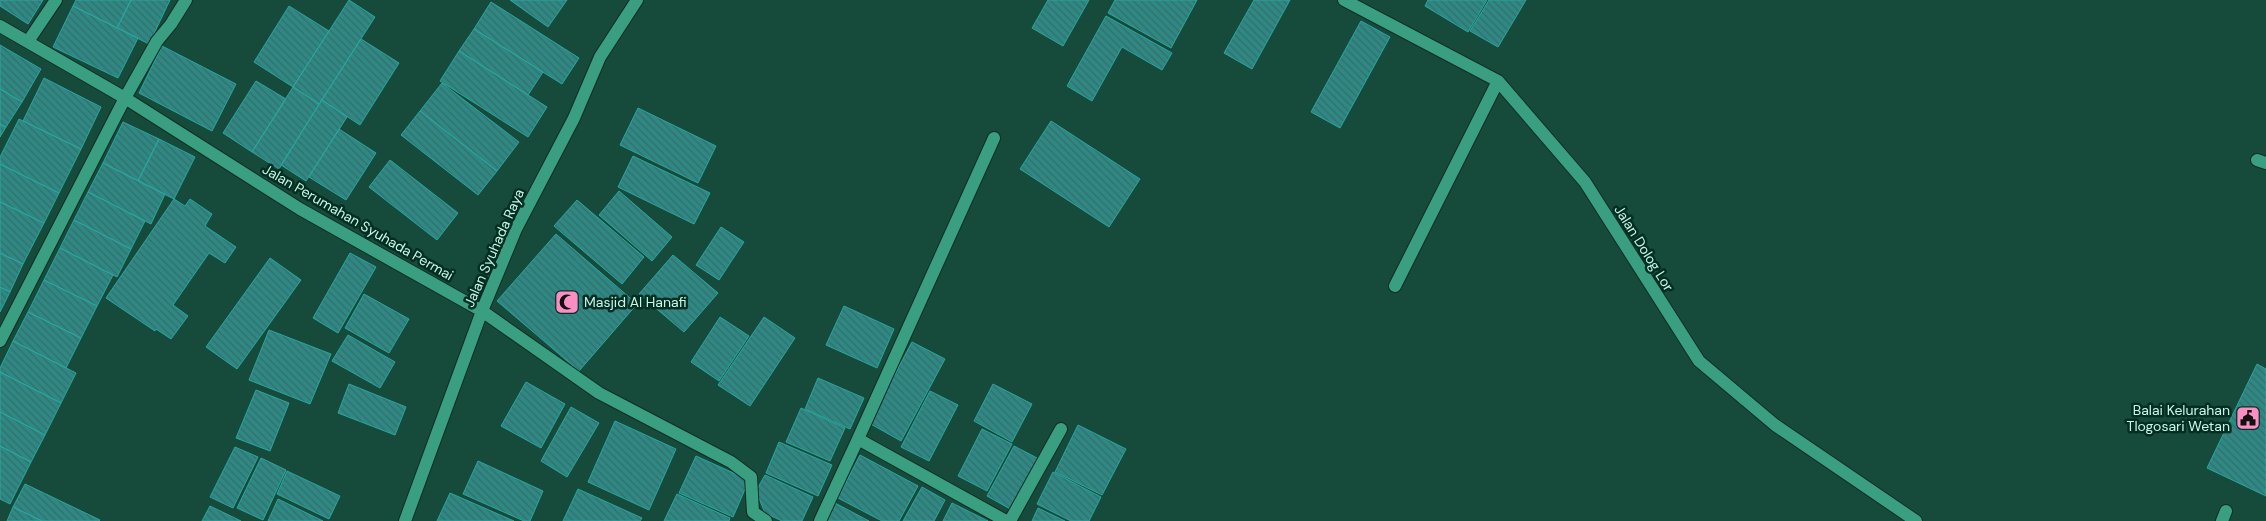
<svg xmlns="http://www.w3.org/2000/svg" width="2266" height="521" font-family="'DM Sans',sans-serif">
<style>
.building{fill:url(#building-back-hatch);stroke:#2aa69f}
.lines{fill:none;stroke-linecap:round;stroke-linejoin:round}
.minor-casing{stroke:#0f2e24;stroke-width:14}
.minor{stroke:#3a9f81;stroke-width:12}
.labels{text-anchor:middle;stroke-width:5;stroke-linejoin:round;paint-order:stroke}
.street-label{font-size:14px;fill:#c8f5e4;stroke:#032f23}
.poi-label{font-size:14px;fill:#c8f5e4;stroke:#032f23;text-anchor:start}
</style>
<defs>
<pattern id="building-back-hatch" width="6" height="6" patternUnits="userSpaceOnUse" patternTransform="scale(1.25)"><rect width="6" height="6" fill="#2f8883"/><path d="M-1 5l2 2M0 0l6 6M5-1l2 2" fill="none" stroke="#346f6a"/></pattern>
</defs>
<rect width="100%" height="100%" fill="#164b3c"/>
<path class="building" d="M0,0H43L28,24L0,6Z
M76,0H131L117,28L73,6Z
M131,0H170L149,44L117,28Z
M349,0L375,17L319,104L293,87Z
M510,0H567L548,27Z
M1048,0H1089L1063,46L1032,28Z
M1115,0H1197L1171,48L1108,13Z
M1254,0H1290L1252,69L1224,53Z
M1428,0H1487L1468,32L1425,6Z
M1489,0H1526L1498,47L1470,31Z
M491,2L579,58L562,84L474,29Z
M73,6L138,38L118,78L53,47Z
M289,6L329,31L293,87L254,62Z
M1106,16L1172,53L1162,70L1122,47L1092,101L1067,86Z
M1361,21L1390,37L1340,128L1311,112Z
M474,29L543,72L528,95L459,51Z
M361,39L399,63L360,125L322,100Z
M0,45L41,69L22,102L0,89Z
M162,46L236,84L212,131L139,93Z
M459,51L547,107L528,137L440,81Z
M44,78L101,107L81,149L23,121Z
M256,81L286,99L252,152L223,133Z
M442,83L519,142L497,171L420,111Z
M293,87L319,104L279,169L252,152Z
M0,89L22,102L6,127L0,124Z
M322,100L347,117L306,181L281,165Z
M638,108L716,146L698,183L620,145Z
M420,111L497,171L478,195L401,135Z
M19,119L81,149L59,193L0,164V157Z
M1051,121L1140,179L1109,227L1020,169Z
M123,122L159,139L138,181L103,163Z
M0,124L6,127L0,137Z
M339,129L376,153L346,200L309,177Z
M159,139L195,157L174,199L138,181Z
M633,156L710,193L694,224L618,187Z
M390,160L458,213L437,240L369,187Z
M103,163L165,194L151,224L88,192Z
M0,164L59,193L44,223L0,202Z
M619,191L672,237L652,261L599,215Z
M88,192L145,221L131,249L74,220Z
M174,199L185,206L190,199L212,214L205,226L236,247L225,263L209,253L173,305L188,316L171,339L156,329L155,331L106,298Z
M577,200L644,257L622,284L554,226Z
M0,202L44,223L23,264L0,253Z
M74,220L131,249L117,277L60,248Z
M721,227L744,242L719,280L696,265Z
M556,234L637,304L579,371L497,301Z
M60,248L113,275L97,306L44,280Z
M0,253L23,264L10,292L0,287Z
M350,253L376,267L338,333L313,318Z
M673,255L718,293L684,332L639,294Z
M270,258L301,280L237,369L206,347Z
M44,280L97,306L81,338L28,312Z
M0,287L10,292L0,312Z
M364,294L409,319L389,353L345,328Z
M844,306L894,329L877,368L826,345Z
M28,312L81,338L66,368L13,341Z
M720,317L749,336L719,381L691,362Z
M764,317L795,338L750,406L718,385Z
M269,330L331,354L310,404L249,380Z
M348,335L395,362L380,388L332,361Z
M13,341L76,373L61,403L0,372V368Z
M912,342L945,359L901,441L869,423Z
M2257,364L2266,369V496L2207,468Z
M0,372L61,403L45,435L0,412Z
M818,378L864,398L850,429L805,409Z
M526,382L565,404L541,448L501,426Z
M349,384L406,407L395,435L338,413Z
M993,384L1032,404L1012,442L974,421Z
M256,390L289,403L270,451L236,438Z
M930,391L958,405L929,461L901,447Z
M571,407L599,423L567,477L541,461Z
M801,408L845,428L830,461L786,442Z
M0,412L45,435L31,462L0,446Z
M615,421L676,449L649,510L588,482Z
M1078,425L1126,449L1102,495L1055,472Z
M982,429L1012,444L987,491L958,476Z
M779,442L832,465L818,496L766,473Z
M0,446L31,462L10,504L0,499Z
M1014,446L1039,459L1012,510L987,496Z
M235,447L258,457L233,508L210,497Z
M860,455L918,486L899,521H882L838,498Z
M696,456L749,480L733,517L679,493Z
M261,458L286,470L263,520L237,508Z
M478,461L543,491L530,521H524L463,494Z
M287,471L340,496L329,519L277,494Z
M1053,472L1101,497L1089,521H1071L1037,504Z
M765,475L813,497L802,521H782L765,513L756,491Z
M25,484L100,520L99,521H42L13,507Z
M922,487L945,500L934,521H903Z
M578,489L642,518L640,521H563Z
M450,493L514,521H437Z
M677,494L730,518L729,521H664Z
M278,499L323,521H268Z
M835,503L869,521H826Z
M952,503L988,521H943Z
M210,506L241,521H202Z
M13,507L42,521H7Z
M1038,508L1065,521H1032Z"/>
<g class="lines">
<g class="minor-casing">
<path id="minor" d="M1344,0L1498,81L1585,182L1699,361L1775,425L1916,521
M0,26L125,98L300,209L482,311L599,393L731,462L751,477L753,512L766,521
M29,40L56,0
M2257,160L2266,163
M1395,286L1498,81
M0,341L125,98L157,41L171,24L186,0
M858,439L994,138
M405,521L482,311L516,229L574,118L600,57L637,0
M820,521L858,439L1006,521
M1010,521L1061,429
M2222,521L2226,511"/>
</g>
<use href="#minor" class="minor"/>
</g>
<defs>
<g id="mosque-square" transform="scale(1.25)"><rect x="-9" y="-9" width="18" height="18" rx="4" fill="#fb8fc4" stroke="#032f23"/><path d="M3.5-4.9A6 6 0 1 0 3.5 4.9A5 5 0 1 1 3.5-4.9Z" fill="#111"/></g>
<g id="civic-square" transform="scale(1.25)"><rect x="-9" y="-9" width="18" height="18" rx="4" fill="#fb8fc4" stroke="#032f23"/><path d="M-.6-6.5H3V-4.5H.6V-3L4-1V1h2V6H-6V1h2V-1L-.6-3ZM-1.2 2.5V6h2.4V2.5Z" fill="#111"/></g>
</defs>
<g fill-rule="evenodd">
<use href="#mosque-square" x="567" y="302"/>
<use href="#civic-square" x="2248" y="418"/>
</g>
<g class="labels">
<g class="street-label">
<text transform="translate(358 222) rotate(30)" y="5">Jalan Perumahan Syuhada Permai</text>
<text transform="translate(494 248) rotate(-66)" y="5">Jalan Syuhada Raya</text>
<text transform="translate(1644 248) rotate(58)" y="5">Jalan Dolog Lor</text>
</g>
<g class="poi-label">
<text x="584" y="307">Masjid Al Hanafi</text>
<text x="2230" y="415" text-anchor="end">Balai Kelurahan<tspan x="2230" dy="16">Tlogosari Wetan</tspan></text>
</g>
</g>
</svg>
